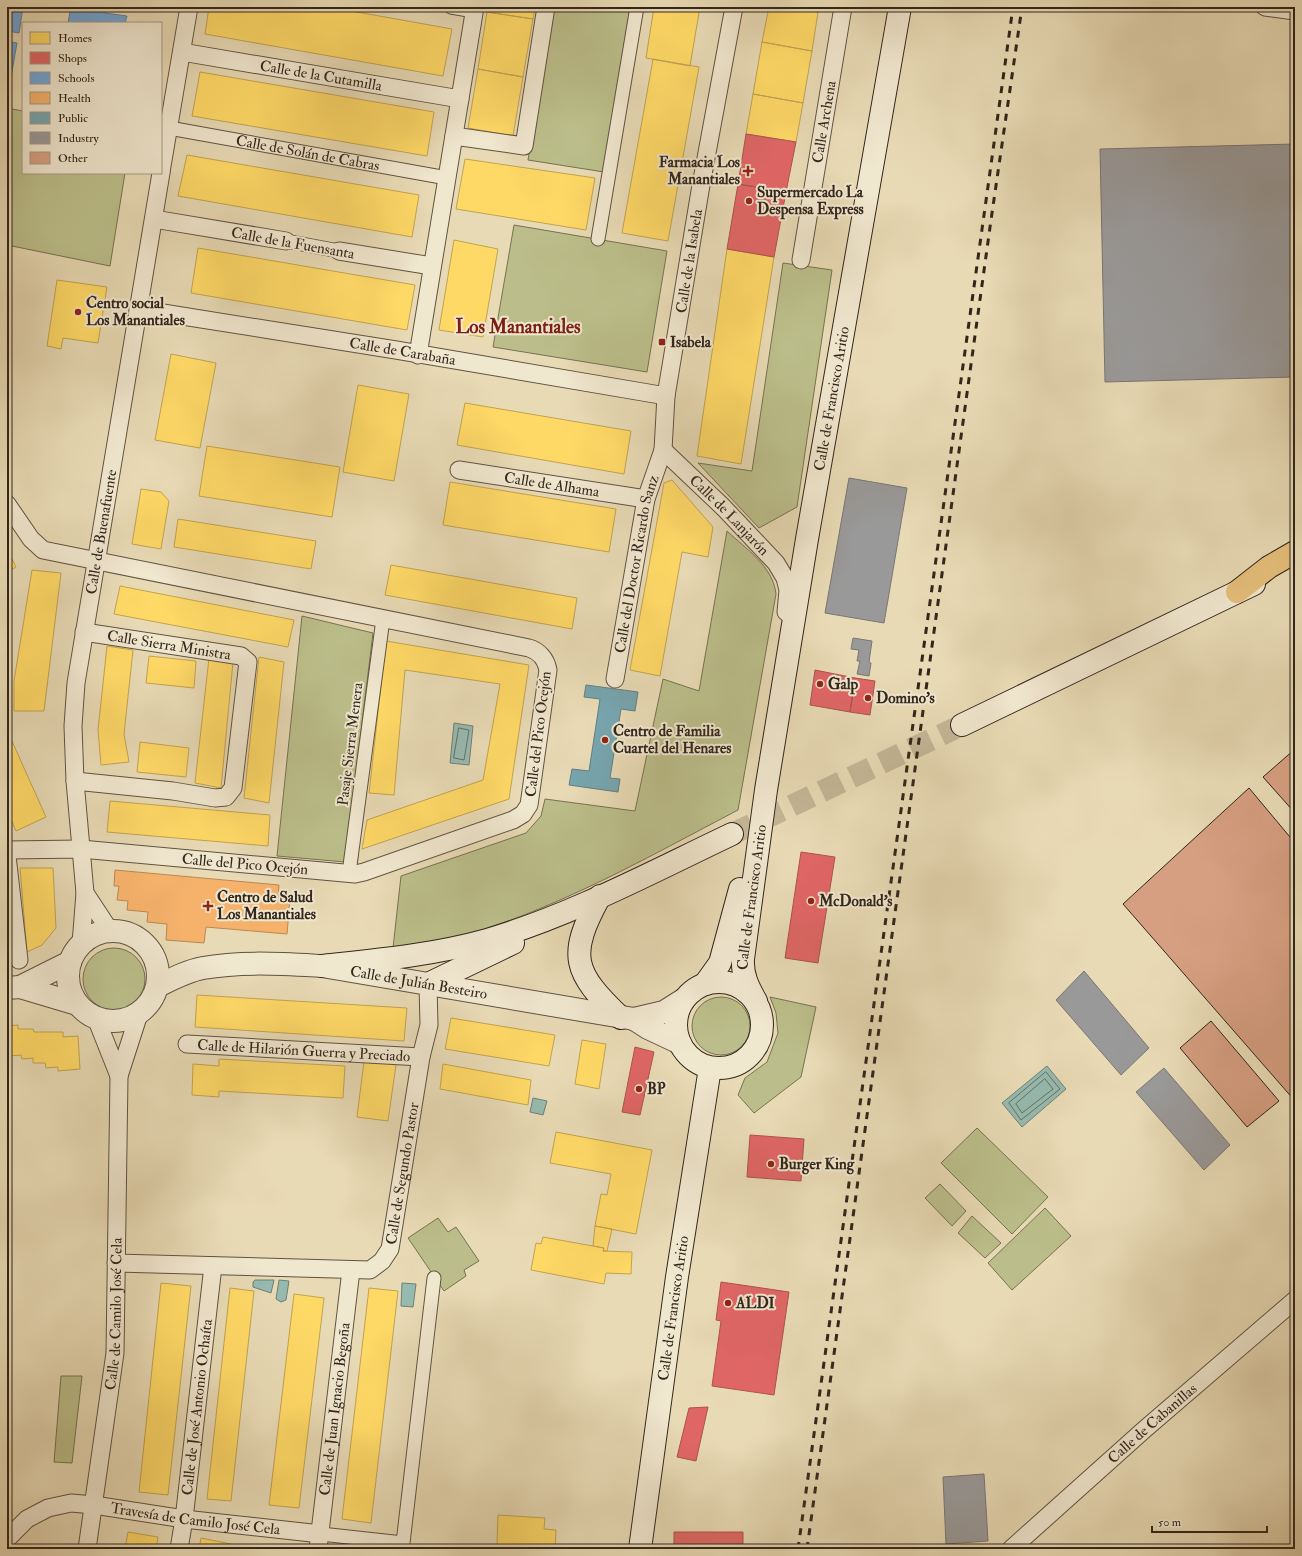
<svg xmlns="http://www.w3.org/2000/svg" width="1302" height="1556" font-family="'IM FELL Double Pica',serif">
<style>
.green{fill:#bbbe8a;stroke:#767253}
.water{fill:#97bab0;stroke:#6f7f75}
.homes{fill:#ffd966;stroke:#c2a350}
.shops{fill:#e06666;stroke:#ac5350}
.schools{fill:#6fa8dc;stroke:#5d81a2}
.health{fill:#f6b26b;stroke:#bb8853}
.public{fill:#76a5af;stroke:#627f83}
.industry{fill:#999;stroke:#7a7674}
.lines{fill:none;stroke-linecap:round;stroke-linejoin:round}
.shore{stroke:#647066;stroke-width:1}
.building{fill:#d69f81;stroke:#32261c}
.secondary-tunnel{stroke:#c4b696;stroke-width:22;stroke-dasharray:22 11;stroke-linecap:butt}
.pedestrian-casing{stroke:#605342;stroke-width:15}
.minor-casing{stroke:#605342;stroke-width:19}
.tertiary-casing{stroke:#605342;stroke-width:24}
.secondary-casing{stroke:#32261c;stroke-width:24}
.primary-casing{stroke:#32261c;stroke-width:24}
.pedestrian{stroke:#f0e7cf;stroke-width:13}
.minor{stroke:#f0e7cf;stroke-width:17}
.tertiary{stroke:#f0e7cf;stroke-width:22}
.secondary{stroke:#f0e7cf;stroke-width:22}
.primary{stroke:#e4bd7a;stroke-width:22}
.rail{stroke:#32261c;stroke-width:3;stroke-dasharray:7 7;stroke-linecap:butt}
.poi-dot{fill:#8f2418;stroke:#f0e7cf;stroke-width:1.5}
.labels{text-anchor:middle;stroke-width:4;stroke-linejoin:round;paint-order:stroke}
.street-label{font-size:15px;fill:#32261c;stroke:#f0e7cf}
.poi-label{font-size:15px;font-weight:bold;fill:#32261c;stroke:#f0e7cf;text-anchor:start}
.district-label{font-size:19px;font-weight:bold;fill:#7a1f14;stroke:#f0e7cf}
</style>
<rect width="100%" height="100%" fill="#e8dab5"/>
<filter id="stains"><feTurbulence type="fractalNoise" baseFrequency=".005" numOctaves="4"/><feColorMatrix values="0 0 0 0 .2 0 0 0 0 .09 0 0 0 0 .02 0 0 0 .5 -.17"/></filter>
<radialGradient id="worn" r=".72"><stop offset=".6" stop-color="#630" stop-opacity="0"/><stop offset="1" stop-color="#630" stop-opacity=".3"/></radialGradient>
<path class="green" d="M553,7H631L604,172L528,160Z
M7,108L23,111V173H125L110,266L7,245Z
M514,225L667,251L647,372L493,347Z
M783,263L832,270L797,507L759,528L698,463L752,471Z
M727,531C746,549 773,566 776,594L738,810C648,857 558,909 459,937C438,942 415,945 393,948L401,876L526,833L541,816L545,799L635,811L663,679L699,691Z
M302,616L373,633L345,862L277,856Z
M83 979a31 31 0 1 1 62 0a31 31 0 1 1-62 0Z
M770,997L816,1007L801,1077L754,1113L738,1095L745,1078L767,1062L778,1033L776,1013Z
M692 1026a29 29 0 1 1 58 0a29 29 0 1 1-58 0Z
M977,1128L1048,1197L1012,1234L941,1163Z
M940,1184L966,1211L952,1226L925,1198Z
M1045,1208L1071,1236L1012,1290L988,1263Z
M972,1216L1001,1243L985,1258L958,1233Z
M438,1218L448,1232L456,1227L479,1261L464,1270L466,1276L444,1291L408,1238Z
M61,1376H82L72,1463L54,1462Z"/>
<path class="water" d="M454,723L473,726L469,765L450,763Z
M1047,1066L1066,1089L1022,1127L1002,1103Z
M533,1098L547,1101L543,1115L530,1112Z
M255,1280H274L271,1293L253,1287V1282Z
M279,1280L289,1281L286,1300L281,1302L276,1299Z
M402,1283L416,1284L413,1307L401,1306Z"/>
<path class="homes" d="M209,7H329L452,29L443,76L205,34Z
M488,7H535L533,19L487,12Z
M654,7H700L690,66L646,58Z
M769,7H789L818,12L812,51L762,42Z
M789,7H819L818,12Z
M487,12L533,19L523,77L478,69Z
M762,42L812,51L803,103L753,94Z
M653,59L699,67L668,241L622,233Z
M478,69L523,77L513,136L468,128Z
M200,72L434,112L427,156L192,116Z
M753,94L803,103L796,142L746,134Z
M187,155L419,195L412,237L178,196Z
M465,159L595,178L586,230L456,209Z
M454,240L498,249L483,337L439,330Z
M198,248L415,285L407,330L191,293Z
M727,249L774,257L741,464L697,456Z
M57,280L107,287L98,343L63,338L61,349L47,346Z
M171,354L216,363L200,448L155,440Z
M358,385L409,394L394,481L343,472Z
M465,403L631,431L624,474L457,445Z
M207,446L340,467L332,517L199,496Z
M672,480L713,527L708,557L682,552L660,676L630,670L664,483Z
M450,482L616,509L609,552L443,525Z
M141,489L161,492L169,501L161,549L132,544Z
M178,519L316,541L311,569L174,547Z
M7,549L16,567L7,572Z
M391,565L577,598L572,629L385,595Z
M32,570L61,573L44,711H14V681Z
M120,586L294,620L288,647L114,614Z
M386,641L529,665L509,799L362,849L367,820L483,780L500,684L405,670L394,795L369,793Z
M107,646L133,650L124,734L129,762L101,765L98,730Z
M149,656L196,661L194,688L146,683Z
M259,657L284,662L269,803L244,798Z
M209,658L233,662L221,788L195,783Z
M7,730L46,817L16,831L7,810Z
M140,742L189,748L186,777L137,772Z
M110,801L270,815L268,846L107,832Z
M20,868H53L56,928L42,945L27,952Z
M197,995L407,1008L404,1041L195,1027Z
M451,1018L555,1035L549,1066L445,1049Z
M18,1025V1029H33L34,1032H63V1037L78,1036L80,1069L58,1071V1067L46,1068L45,1063H33V1058L22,1059L21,1055L9,1056L7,1026Z
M582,1040L606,1044L599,1089L575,1084Z
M219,1059L345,1066L343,1098L219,1091V1097L192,1095L193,1064L219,1066Z
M364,1061L396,1065L388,1121L357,1117Z
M443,1064L531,1080L528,1105L440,1089Z
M556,1132L652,1150L636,1234L595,1226L601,1194L607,1195L611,1174L550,1163Z
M595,1226L612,1229L607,1251H603L604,1248L593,1246Z
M543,1237L604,1248L603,1251L632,1252L631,1274L606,1273L604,1284L531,1270L536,1243L541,1244Z
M161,1283L191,1286L168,1495L139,1492Z
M230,1288L254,1291L231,1501L207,1499Z
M369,1288L398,1291L371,1523L342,1519Z
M294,1294L324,1298L299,1508L269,1505Z
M498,1515L545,1518L544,1529L556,1530L555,1547L497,1545Z
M128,1532L158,1537L156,1549H125Z
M201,1538L231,1544L230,1549H199Z
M497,1545L527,1547V1549H497Z"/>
<path class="shops" d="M746,134L796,142L786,192L738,184Z
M738,184L786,192L774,257L727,249Z
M815,670L855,678L850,712L810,705Z
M855,678L875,681L870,715L850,712Z
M801,852L835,857L818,963L785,958Z
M635,1047L654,1052L640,1115L622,1112Z
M750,1135L804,1139L801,1181L747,1177Z
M721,1282L789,1292L774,1395L712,1386L721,1321L716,1320Z
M708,1407L696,1461L677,1457L689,1408Z
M674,1532H743V1549H674Z"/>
<path class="schools" d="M7,7H23L19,33L7,31Z
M71,7H106L105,13L127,16L125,23H68Z
M7,41L17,43L10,83H7Z"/>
<path class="health" d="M115,870L279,885L278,897L290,898L287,934L206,927L204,943L166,940L167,924L147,922L148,912L127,910L128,901L117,900L119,886H114Z"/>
<path class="public" d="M586,685L638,692L635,711L621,709L610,778L620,779L618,792L569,785L572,769L589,771L600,699L584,697Z"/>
<path class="industry" d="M1295,144V377L1105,382L1100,149Z
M849,478L907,488L884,623L825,613Z
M853,638L872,641L869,662L871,663L869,676L857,674L860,661H857L859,650L851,649Z
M1084,971L1149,1048L1121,1075L1056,1000Z
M1164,1068L1230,1145L1204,1170L1136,1092Z
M984,1474L988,1541L946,1544L943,1477Z"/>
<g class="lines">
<path class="shore" d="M459,728L469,730L464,760L454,758Z
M1046,1072L1060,1089L1021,1120L1009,1103Z
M1045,1079L1053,1089L1022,1113L1016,1104Z"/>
</g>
<path class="building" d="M1295,749V813L1263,777Z
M1249,788L1295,843V1101L1123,904Z
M1211,1021L1279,1101L1247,1127L1180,1048Z"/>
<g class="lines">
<path class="secondary-tunnel" d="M732,834L962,725"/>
<g class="pedestrian-casing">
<g id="pedestrian">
<path d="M451,7L474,11"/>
<path id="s1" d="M169,128L447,178"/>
<path d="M598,239L637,7"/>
<path d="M286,241L339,251"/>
<path d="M349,873L383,619"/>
<path d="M321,1534L403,1543L434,1278"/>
</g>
</g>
<g class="minor-casing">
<g id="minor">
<path id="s2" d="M734,7L701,185L666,396L663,450L724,508L776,563L785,578L788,590L786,612"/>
<path d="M1265,7L1295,11"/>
<path id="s3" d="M182,52L460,99"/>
<path d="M454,136L524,146L546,7"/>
<path d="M161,172L189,7"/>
<path d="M154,219L286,241"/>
<path d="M339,251L432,266"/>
<path id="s4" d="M801,260L843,7"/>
<path id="s5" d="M138,309L396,350L666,396"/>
<path d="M418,355L475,7"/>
<path id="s6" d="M459,470L646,499"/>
<path d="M7,504L31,539L43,550L529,648C539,651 546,659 548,670L529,805L523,814L513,820L364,872L355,874L81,849L7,850"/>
<path id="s7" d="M615,679L646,499L663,450"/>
<path d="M75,781L173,791L215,798L226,797L233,788L248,662L241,656L84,632"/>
<path d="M7,856L19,960"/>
<path d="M85,893L110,931"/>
<path id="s8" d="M81,944L85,893L75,781L73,726L76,683L161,173"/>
<path d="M96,1018L119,1076"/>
<path id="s9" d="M187,1044L421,1057"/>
<path id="s10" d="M116,1263L370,1270L382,1261L390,1249L421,1057L429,1025L428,984"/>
<path id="s11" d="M7,1539L27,1519L48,1508L71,1503L94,1505L184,1519L321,1534"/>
<path id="s12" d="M87,1549L115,1353L119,1076L139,1014"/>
<path id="s13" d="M179,1549L184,1519L213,1266"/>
<path id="s14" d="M318,1549L351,1270"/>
<path id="s15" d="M1011,1549L1145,1429L1295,1300"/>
</g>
</g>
<g class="tertiary-casing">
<g id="tertiary">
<circle cx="113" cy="976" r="45"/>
<path id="s16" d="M158,986C172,979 187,971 203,968C241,961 285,964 322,966L634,1019L664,1012L683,1000"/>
<path d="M20,987L77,1004"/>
<path d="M7,988L20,987L70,962"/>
<path d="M634,1019L648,1028L680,1043"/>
</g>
</g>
<g class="secondary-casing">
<g id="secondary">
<path d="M962,725L1254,584"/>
<path d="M600,896C567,956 573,972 621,1018"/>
<path d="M322,966C378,960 433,955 487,940C572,915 652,872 732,834"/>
<circle cx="719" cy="1025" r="43"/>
<path d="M428,984L513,943"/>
<path d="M705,984L720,963L740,889"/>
<path id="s17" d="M756,1001C748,987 742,975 743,959L766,790L807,539L900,7"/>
<path id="s18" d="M640,1549L677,1277L710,1068"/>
</g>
</g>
<g class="primary-casing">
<path id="primary" d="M1237,592L1269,567L1295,552"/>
</g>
<use href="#pedestrian" class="pedestrian"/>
<use href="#minor" class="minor"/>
<use href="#tertiary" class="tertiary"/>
<use href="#secondary" class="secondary"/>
<use href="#primary" class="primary"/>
<path class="rail" d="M798,1549L1013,7
M807,1549L991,220L1022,7"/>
</g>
<g class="poi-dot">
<path d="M746 165h4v4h4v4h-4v4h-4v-4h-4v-4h4z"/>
<circle cx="749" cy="201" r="4"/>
<circle cx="78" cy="312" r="4"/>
<rect x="658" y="338" width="8" height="8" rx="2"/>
<circle cx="820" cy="684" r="4"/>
<circle cx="868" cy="698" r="4"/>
<circle cx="605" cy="740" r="4"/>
<circle cx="811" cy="901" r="4"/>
<path d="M206 900h4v4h4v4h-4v4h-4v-4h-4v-4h4z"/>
<circle cx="639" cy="1089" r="4"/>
<circle cx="771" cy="1164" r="4"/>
<circle cx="728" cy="1303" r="4"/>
</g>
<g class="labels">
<g class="street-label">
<text dy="5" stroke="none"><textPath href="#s3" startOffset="141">Calle de la Cutamilla</textPath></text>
<text dy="5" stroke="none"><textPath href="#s4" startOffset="140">Calle Archena</textPath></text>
<text dy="5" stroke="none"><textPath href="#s1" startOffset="141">Calle de Solán de Cabras</textPath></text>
<text transform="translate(293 243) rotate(10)" y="5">Calle de la Fuensanta</text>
<text transform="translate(689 261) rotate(-81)" y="5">Calle de la Isabela</text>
<text dy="5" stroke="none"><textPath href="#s5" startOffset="268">Calle de Carabaña</textPath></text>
<text dy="5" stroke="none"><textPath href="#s17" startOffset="612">Calle de Francisco Aritio</textPath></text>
<text dy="5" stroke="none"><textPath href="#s6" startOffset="94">Calle de Alhama</textPath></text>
<text dy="5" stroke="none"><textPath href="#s2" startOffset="542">Calle de Lanjarón</textPath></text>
<text dy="5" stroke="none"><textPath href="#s8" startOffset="415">Calle de Buenafuente</textPath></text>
<text dy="5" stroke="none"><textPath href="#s7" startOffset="117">Calle del Doctor Ricardo Sanz</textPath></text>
<text transform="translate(169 645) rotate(9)" y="5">Calle Sierra Ministra</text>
<text transform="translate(538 734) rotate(-83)" y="5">Calle del Pico Ocejón</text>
<text transform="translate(350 744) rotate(-83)" y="5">Pasaje Sierra Menera</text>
<text transform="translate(245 864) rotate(5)" y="5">Calle del Pico Ocejón</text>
<text dy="5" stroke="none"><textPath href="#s17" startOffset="107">Calle de Francisco Aritio</textPath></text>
<text dy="5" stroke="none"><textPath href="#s16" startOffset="266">Calle de Julián Besteiro</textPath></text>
<text dy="5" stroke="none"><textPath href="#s9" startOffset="117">Calle de Hilarión Guerra y Preciado</textPath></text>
<text dy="5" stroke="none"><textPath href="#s10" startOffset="360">Calle de Segundo Pastor</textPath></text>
<text dy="5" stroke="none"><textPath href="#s18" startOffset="243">Calle de Francisco Aritio</textPath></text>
<text dy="5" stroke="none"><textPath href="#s12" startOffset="237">Calle de Camilo José Cela</textPath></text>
<text dy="5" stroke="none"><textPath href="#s13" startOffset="143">Calle de José Antonio Ochaíta</textPath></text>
<text dy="5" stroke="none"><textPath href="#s14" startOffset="141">Calle de Juan Ignacio Begoña</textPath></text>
<text dy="5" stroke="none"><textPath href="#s15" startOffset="189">Calle de Cabanillas</textPath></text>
<text dy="5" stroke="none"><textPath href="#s11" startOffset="201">Travesía de Camilo José Cela</textPath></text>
</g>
<g class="poi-label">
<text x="740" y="167" text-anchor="end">Farmacia Los<tspan x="740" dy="17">Manantiales</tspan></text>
<text x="757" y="197">Supermercado La<tspan x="757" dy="17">Despensa Express</tspan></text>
<text x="86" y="308">Centro social<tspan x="86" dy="17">Los Manantiales</tspan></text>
<text x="670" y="347">Isabela</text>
<text x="828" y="689">Galp</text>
<text x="876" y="703">Domino's</text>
<text x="613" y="736">Centro de Familia<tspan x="613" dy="17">Cuartel del Henares</tspan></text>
<text x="217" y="902">Centro de Salud<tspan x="217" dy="17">Los Manantiales</tspan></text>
<text x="819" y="906">McDonald's</text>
<text x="647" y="1094">BP</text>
<text x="779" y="1169">Burger King</text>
<text x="736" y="1308">ALDI</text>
</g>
<g class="district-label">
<text x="518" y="333">Los Manantiales</text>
</g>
</g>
<rect width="1302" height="1556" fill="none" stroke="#e8dab5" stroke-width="24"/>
<rect x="8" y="8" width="1286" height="1540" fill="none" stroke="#32261c" stroke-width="2"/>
<rect x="12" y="12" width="1278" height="1532" fill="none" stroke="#32261c"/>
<rect x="22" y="22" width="140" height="152" fill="#f0e7cf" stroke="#a49a87"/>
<rect x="30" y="32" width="20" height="12" fill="#ffd966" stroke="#a49a87"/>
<text x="58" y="42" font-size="12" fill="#32261c">Homes</text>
<rect x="30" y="52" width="20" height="12" fill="#e06666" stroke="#a49a87"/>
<text x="58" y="62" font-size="12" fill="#32261c">Shops</text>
<rect x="30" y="72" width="20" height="12" fill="#6fa8dc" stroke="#a49a87"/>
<text x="58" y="82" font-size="12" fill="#32261c">Schools</text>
<rect x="30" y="92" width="20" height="12" fill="#f6b26b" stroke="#a49a87"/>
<text x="58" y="102" font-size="12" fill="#32261c">Health</text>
<rect x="30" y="112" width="20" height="12" fill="#76a5af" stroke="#a49a87"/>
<text x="58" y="122" font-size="12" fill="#32261c">Public</text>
<rect x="30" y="132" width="20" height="12" fill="#999999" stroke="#a49a87"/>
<text x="58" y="142" font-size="12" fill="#32261c">Industry</text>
<rect x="30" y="152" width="20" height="12" fill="#d69f81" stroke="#a49a87"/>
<text x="58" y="162" font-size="12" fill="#32261c">Other</text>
<path d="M1152 1526v6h115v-6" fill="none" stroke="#32261c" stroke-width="2"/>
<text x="1158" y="1526" font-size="12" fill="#32261c" stroke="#f0e7cf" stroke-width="3" paint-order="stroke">50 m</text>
<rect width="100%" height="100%" filter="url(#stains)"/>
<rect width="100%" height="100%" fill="url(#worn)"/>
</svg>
